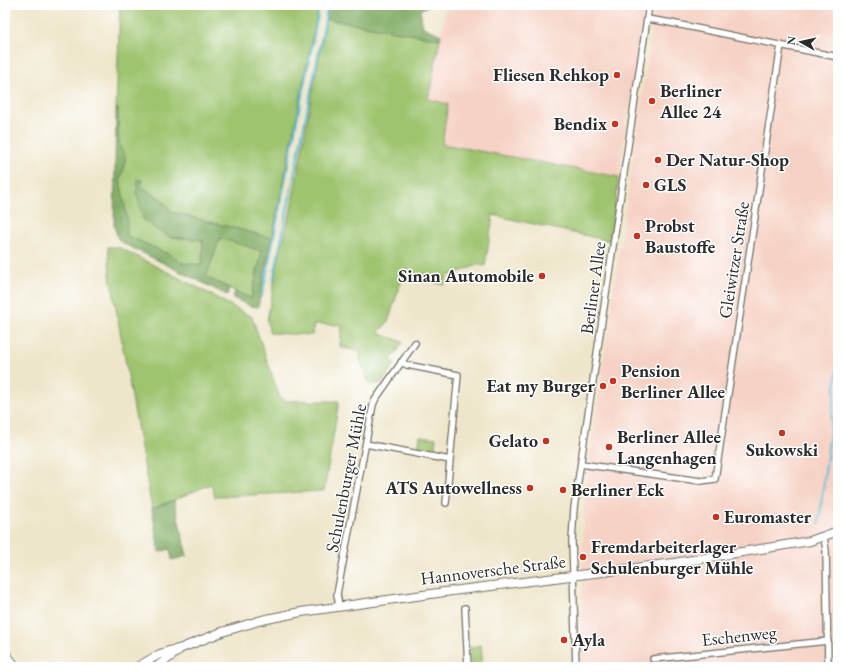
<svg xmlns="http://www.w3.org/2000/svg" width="843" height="672" font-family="'EB Garamond',serif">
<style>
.built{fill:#f6d2c4}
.green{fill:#9fc46f;stroke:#65784d}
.forest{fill:#7faa62;stroke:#556a46}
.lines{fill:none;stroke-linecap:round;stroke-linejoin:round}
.stream{stroke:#58bdd6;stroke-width:2}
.street-casing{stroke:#6f6c63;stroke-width:8}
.secondary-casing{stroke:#6f6c63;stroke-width:10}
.highway-casing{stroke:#6f6c63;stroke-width:12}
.street{stroke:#fff;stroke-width:5.5}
.secondary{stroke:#fff;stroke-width:8}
.highway{stroke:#fff;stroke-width:10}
.poi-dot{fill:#c8321e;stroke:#fff;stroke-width:1.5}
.labels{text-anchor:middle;stroke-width:3;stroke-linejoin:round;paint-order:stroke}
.poi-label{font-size:18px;font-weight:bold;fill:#2b2b2b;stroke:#fff;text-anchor:start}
.street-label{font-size:18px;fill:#2b2b2b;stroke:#fff}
</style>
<rect width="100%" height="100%" fill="#fff"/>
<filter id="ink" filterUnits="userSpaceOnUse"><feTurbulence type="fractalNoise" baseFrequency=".025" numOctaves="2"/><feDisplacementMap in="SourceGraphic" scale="8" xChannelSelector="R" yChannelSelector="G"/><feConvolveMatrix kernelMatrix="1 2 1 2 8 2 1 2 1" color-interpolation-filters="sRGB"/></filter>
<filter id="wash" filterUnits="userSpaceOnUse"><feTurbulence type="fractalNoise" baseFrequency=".012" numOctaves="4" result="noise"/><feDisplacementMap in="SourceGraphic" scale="16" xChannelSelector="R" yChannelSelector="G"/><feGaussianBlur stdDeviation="0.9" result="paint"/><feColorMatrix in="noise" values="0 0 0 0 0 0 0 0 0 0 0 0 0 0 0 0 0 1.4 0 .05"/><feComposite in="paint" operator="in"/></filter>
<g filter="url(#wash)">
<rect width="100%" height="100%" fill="#eee6ca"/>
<path class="built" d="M447,5H645L619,177L442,144L448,104L428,100Z
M655,5H838V667H581L582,557L585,488Z"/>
<path class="green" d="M120,5H319L272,238L172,212L160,198L141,187L137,193L170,237L203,240L202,266L181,263L175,257L126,235L127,219L120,179L125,165L120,149L118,133V109H116Z
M326,19L440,39L428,99L448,104L442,144L619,177L610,241L493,215L485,266L478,265L447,276L444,285L404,273L388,322L378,333L403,342L391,360L395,364L381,383L370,385C367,376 358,361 360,352L340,347L342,325L314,324L312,335L270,333L267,320L278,262L290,213Z
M220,238L262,251L251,299L206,277Z
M108,247H118L195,286L252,317L280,398L285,401H339L324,491L215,497L211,484L152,509L110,275Z
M420,436L436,438L434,453L418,450Z
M481,645L483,667H471L470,647Z"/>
<path class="forest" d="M329,5H430L420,10L423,27L441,35L440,39L326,19Z
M116,109H118V133L120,148L125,154V165L120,179L127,219L126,235L175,257L181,263L202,265L203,240L170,237L154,228L143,219L137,193L138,179L143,181L141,187L160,198L172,212L272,238L258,307L250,306L233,298L235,291L251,299L262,251L220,238L206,277L229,288L227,295L123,243L118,239L114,225Z
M174,500L187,556L172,560L170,549L159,552L152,509Z"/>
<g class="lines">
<path class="stream" d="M273,281L328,5
M262,297L320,5
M819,523L838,364"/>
</g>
</g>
<g filter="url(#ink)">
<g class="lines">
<g class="street-casing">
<path id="street" d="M647,19L666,22L838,57
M401,362L407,365L458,375L446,503
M366,444L450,460
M581,464L693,480L701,481L715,479L781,45
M824,537L826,550L828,667
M339,606L337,594L373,405L375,400L415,343
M465,608L468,667
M653,659L828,641
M576,667L572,541L574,508L649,5"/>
</g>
<g class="secondary-casing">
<path id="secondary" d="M137,667L160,654L169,651L179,649L222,632L262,620L301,612L452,591L674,563L810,541L838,531
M156,667L173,655L179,650"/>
</g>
<g class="highway-casing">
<path id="highway" d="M5,655L15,667
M5,666V667"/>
</g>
<use href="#street" class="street"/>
<use href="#secondary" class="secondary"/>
<use href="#highway" class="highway"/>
</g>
</g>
<g class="poi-dot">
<circle cx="617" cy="75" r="4"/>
<circle cx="652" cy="101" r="4"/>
<circle cx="615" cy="124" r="4"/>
<circle cx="658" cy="160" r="4"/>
<circle cx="646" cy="185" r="4"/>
<circle cx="637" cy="236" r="4"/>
<circle cx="542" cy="276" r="4"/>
<circle cx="613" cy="381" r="4"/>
<circle cx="603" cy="386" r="4"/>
<circle cx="782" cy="433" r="4"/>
<circle cx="546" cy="441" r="4"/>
<circle cx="609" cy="447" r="4"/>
<circle cx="530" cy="488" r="4"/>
<circle cx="563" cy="490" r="4"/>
<circle cx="716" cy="517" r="4"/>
<circle cx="583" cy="557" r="4"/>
<circle cx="564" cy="640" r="4"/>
</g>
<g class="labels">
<g class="poi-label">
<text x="609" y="81" text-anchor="end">Fliesen Rehkop</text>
<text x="660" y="97">Berliner<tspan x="660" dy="21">Allee 24</tspan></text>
<text x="607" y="130" text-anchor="end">Bendix</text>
<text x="666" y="166">Der Natur-Shop</text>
<text x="654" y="191">GLS</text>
<text x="645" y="232">Probst<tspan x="645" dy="21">Baustoffe</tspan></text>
<text x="534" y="282" text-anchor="end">Sinan Automobile</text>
<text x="621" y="377">Pension<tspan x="621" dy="21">Berliner Allee</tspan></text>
<text x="595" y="392" text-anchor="end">Eat my Burger</text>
<text x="617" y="443">Berliner Allee<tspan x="617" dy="21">Langenhagen</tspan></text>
<text x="538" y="447" text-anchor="end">Gelato</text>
<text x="782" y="456" text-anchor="middle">Sukowski</text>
<text x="522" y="494" text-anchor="end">ATS Autowellness</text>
<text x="571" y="496">Berliner Eck</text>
<text x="724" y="523">Euromaster</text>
<text x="591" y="553">Fremdarbeiterlager<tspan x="591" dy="21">Schulenburger Mühle</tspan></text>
<text x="572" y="646">Ayla</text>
</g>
<g class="street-label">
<text transform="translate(734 260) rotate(-81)" y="6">Gleiwitzer Straße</text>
<text transform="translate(593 288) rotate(-82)" y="6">Berliner Allee</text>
<text transform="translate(346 478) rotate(-79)" y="6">Schulenburger Mühle</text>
<text transform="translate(493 570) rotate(-7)" y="6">Hannoversche Straße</text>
<text transform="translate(739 636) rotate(-6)" y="6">Eschenweg</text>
</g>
</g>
<rect width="843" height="672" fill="none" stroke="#fff" stroke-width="20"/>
<g transform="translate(801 42) rotate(278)" stroke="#ffffff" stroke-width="3" paint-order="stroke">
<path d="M0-3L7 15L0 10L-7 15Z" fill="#2b2b2b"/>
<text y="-6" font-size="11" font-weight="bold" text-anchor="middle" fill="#2b2b2b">N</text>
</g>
</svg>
